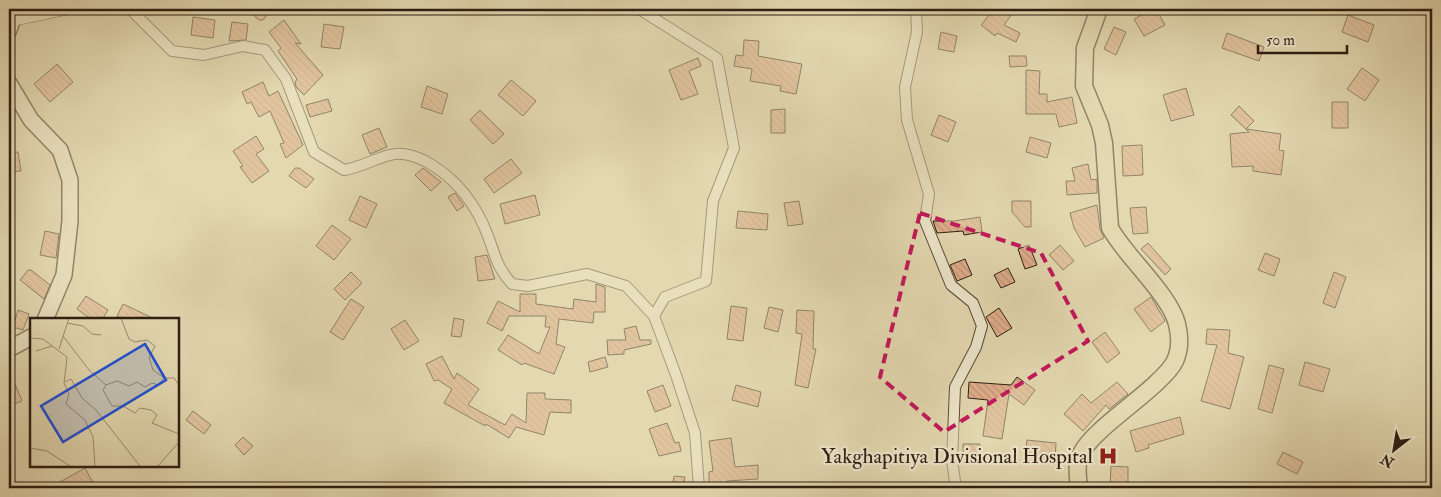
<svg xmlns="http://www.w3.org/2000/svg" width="1441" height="497" font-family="'IM FELL Double Pica',serif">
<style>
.building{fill:url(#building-back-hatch);stroke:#2d1e13}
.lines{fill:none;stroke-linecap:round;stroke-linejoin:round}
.street-casing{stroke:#5a4c3a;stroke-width:12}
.secondary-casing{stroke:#2d1e13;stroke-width:18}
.primary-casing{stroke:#2d1e13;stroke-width:19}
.street{stroke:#ede6cc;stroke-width:10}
.secondary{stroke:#ede6cc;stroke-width:15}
.primary{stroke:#e3d8b0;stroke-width:16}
.marked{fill:none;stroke:#c2185b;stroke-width:4;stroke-dasharray:10 6;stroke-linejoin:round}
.labels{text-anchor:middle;stroke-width:4.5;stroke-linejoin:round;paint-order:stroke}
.poi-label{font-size:21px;fill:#2d1e13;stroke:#ede6cc;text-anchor:end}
.inset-road{fill:none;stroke:#9a8e71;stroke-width:1}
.view{fill:#1d4ed8;fill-opacity:0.15;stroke:#1d4ed8;stroke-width:2.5}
.inset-edge{fill:none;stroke:#2d1e13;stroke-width:2.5}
</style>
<defs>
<pattern id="building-back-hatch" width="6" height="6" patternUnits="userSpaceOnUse" patternTransform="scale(1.25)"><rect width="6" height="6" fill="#e0ad8b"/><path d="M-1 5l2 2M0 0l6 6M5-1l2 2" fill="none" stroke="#c09477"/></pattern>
</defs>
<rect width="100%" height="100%" fill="#e3d8b0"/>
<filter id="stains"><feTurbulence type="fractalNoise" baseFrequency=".004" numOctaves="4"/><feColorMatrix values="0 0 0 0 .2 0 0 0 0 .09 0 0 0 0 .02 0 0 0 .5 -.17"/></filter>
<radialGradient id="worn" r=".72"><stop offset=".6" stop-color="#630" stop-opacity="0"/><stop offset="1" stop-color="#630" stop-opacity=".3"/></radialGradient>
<path class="building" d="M246,9H272L263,20H259Z
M994,9H1005L1012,14L1004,25L1020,33L1016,42L997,33L995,36L981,25Z
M1154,9H1156L1165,25L1144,36L1134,19Z
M1348,15L1374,25L1368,42L1342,32Z
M193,17L215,20L213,38L191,35Z
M284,20L301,44L295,43L323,75L304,95L296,87L295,82L297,79L278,51L281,48L269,32Z
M232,22L248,24L246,40L229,41Z
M324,24L344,27L340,49L321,47Z
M1114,27L1126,32L1116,55L1104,49Z
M941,32L957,36L954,52L938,49Z
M1227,33L1264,47L1259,61L1222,48Z
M744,40L759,41L758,56L802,64L796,94L780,91L781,86L750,81L752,69L734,66L736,55L743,56Z
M1009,56H1026L1027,66L1010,67Z
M698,58L701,66L689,71L698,94L681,100L669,70Z
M57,64L73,82L50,102L34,84Z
M1362,68L1379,80L1365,101L1347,89Z
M1026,70L1040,71L1039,94H1047V102L1072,97L1077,123L1059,127L1056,114H1026Z
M511,80L536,101L523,116L498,95Z
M263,82L269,96L278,91L303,145L286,158L280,144L284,143L270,111L259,117L251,102L247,104L242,92Z
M427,86L448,94L442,114L421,107Z
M1186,88L1194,115L1171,121L1163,95Z
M328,99L332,111L310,117L306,105Z
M1332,102H1348V128H1332Z
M1239,106L1254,121L1246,129L1281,134L1279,150L1284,151L1281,175L1253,171V166L1232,167L1230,134L1249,132L1231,115Z
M785,109V133H771V110Z
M480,110L504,134L493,144L470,120Z
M939,115L956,122L948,142L931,135Z
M379,128L387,147L370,154L362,135Z
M256,136L264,149L256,154L269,171L252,183L240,167L243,166L233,151Z
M1030,137L1051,143L1047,158L1026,152Z
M1142,145L1143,175L1123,176L1122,146Z
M18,152L21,171L9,172V153Z
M511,159L522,173L494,193L484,179Z
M1088,164L1091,180L1097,179V193L1067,195L1066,181H1075L1072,168Z
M295,168H299L314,179L306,188L289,176Z
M423,168L441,182L431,191L415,175Z
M455,193L464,206L457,211L448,197Z
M535,195L540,215L505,224L500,204Z
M360,196L377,204L366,228L349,220Z
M799,201L803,224L788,226L784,203Z
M1012,201H1031V227H1025L1012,212Z
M1097,205L1100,229L1104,238L1085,247L1074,228L1070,213Z
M1146,207L1148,233L1133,234L1130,208Z
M738,211L768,214L767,230L736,228Z
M980,217L982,232L964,235L963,231L937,233L933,221H954Z
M332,225L351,239L334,260L316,246Z
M45,231L59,234L56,258L40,255Z
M1148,243L1171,269L1165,275L1141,249Z
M1029,245L1037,265L1025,269L1018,249Z
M1060,245L1074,261L1063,270L1049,255Z
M1265,253L1280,259L1274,276L1258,270Z
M487,255L495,279L478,281L475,257Z
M965,259L972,275L957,281L950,265Z
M1008,268L1015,282L1001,288L994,275Z
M28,270H31L50,285L44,299L20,280Z
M351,272L362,283L345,300L334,289Z
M1334,272L1346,277L1335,308L1323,303Z
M596,284L605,287V312H594L593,323L559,319L556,344L565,347L554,374L524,363L522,365L498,350L508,335L539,354L550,327H545L546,316H509L502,331L487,323L498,301L520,312V294H536V304L573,309L574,299L596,302Z
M86,296L108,310L102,320H92L77,309Z
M1151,297L1165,321L1151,332L1134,309Z
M351,299L364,307L343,340L330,332Z
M123,304L157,320H124L117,316Z
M731,306L747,308L743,341L727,339Z
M769,307L783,310L778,332L764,328Z
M999,308L1012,328L997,337L986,317Z
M18,310L29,314L23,330L13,327Z
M797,310L814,311L813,349H816L808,388L795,385L802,334L796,333Z
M454,318L464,320L461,337L451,336Z
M405,320L419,341L404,350L391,329Z
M636,326L640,340H651V344L624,350V354L608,355L607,340H626L624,329Z
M1207,329L1230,330L1228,353L1244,357L1230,409L1201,401L1217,345L1206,344Z
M1105,332L1120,353L1107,363L1092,342Z
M442,356L454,379L457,373L479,389L468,405L505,425L512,414L526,423L527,393H545V399L571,400V413L550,412L544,435L516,427L509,438L486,424L485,426L444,403L452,389L438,380L434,381L426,364Z
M605,357L608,367L590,372L588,362Z
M1305,362L1330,369L1323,392L1299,385Z
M1269,365L1284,369L1272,413L1258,409Z
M9,369L22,401L9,406Z
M1017,377L1035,390L1024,405L1009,394L1002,439L983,436L988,400L968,398L969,382L1011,385Z
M1117,382L1128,394L1109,409L1106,405L1083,431L1064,414L1082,394L1091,403Z
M663,385L671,406L655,412L647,391Z
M736,385L761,392L758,407L732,400Z
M193,411L211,425L204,434L186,420Z
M1180,417L1184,434L1148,445L1149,448L1136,452L1130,431Z
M667,423L675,443L679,442L681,451L659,456L649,429Z
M243,437L253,446L244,455L235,445Z
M731,438L735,467L758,465V479L727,481V488H709V472L713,471L709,441Z
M1027,440L1056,443L1055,459L1025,457Z
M963,444H980V463H963Z
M1283,452L1303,462L1297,474L1277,464Z
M1111,466L1128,467V488H1110Z
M85,468L96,488H49Z
M674,476L685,477L683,488H672Z"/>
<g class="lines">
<g class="street-casing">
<path id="street" d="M130,9L172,51L204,55L243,46L265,50L286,79L314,152L344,170C363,167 379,156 395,154C406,152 423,159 432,165C458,181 477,207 488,236C496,257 496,266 512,284L528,286L587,274L626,286L654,316L676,375L695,433L699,488
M639,9L717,58L734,148L713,201L706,281L665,297L654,316
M916,9L917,32L905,87L907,120L929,194L925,221L951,285L973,303L982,326L976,347L955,387L952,461L956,488
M12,21L68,9"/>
</g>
<g class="secondary-casing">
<path id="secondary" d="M9,19L12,21L9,30
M9,83L31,120L60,150L70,180V221L64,275L45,320
M9,349L31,337"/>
</g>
<g class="primary-casing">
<path id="primary" d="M1079,488C1078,480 1077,470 1078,462C1081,449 1091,439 1100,431C1117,414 1166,380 1175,361C1180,350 1180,336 1177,324C1170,295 1126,257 1110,228L1104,143L1100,125L1084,86L1085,48L1099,9"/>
</g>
<use href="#street" class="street"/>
<use href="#secondary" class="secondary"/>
<use href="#primary" class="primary"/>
</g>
<path d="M0 0H1441V497H0ZM920,213L1041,253L1088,341L944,432L880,377Z" fill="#e3d8b0" fill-opacity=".55" fill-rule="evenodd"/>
<path class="marked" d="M920,213L1041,253L1088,341L944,432L880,377Z"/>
<defs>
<g id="hospital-bare" transform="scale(1.5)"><path d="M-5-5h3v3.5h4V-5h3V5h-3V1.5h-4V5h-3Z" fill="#8f2418" stroke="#ede6cc" stroke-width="2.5" paint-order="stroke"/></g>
</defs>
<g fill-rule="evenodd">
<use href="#hospital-bare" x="1108" y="456"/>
</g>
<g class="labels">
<g class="poi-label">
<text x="1093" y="463">Yakghapitiya Divisional Hospital</text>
</g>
</g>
<g transform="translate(30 318)">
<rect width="149" height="149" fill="#e3d8b0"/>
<path class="inset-road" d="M91,0L99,21L105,24L117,22L125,28L119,39L123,52L134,60H144L149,67M37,5L53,8L62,16L71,17M33,18L59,52L76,67L87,63L99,68L107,64L115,69L122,65L128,67L134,60M0,20L13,21L37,39L34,65L39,76L36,86L55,102L63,119L65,148M29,31L39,0M6,33L22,28M35,64L41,61L52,80L66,92L110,148M76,67L73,72L82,88H93L105,95L110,90L121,92L127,97L122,105L149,116M0,130L17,133L40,148M128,148L149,124"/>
<path class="view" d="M115,26L136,62L33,124L11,88Z"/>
<rect width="149" height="149" class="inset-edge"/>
</g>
<rect width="1441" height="497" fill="none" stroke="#e3d8b0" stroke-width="30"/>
<rect x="10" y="10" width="1421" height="477" fill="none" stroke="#2d1e13" stroke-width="2.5"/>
<rect x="15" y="15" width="1411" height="467" fill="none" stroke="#2d1e13"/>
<g transform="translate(1394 450) rotate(211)" stroke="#ede6cc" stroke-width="4" paint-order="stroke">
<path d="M0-4L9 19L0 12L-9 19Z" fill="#2d1e13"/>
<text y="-8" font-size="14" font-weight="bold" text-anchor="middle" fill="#2d1e13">N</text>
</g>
<path d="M1258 45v8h89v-8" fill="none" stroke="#2d1e13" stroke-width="2.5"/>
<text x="1266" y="45" font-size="15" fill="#2d1e13" stroke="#ede6cc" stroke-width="4" paint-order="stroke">50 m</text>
<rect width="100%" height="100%" filter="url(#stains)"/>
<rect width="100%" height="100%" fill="url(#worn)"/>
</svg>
